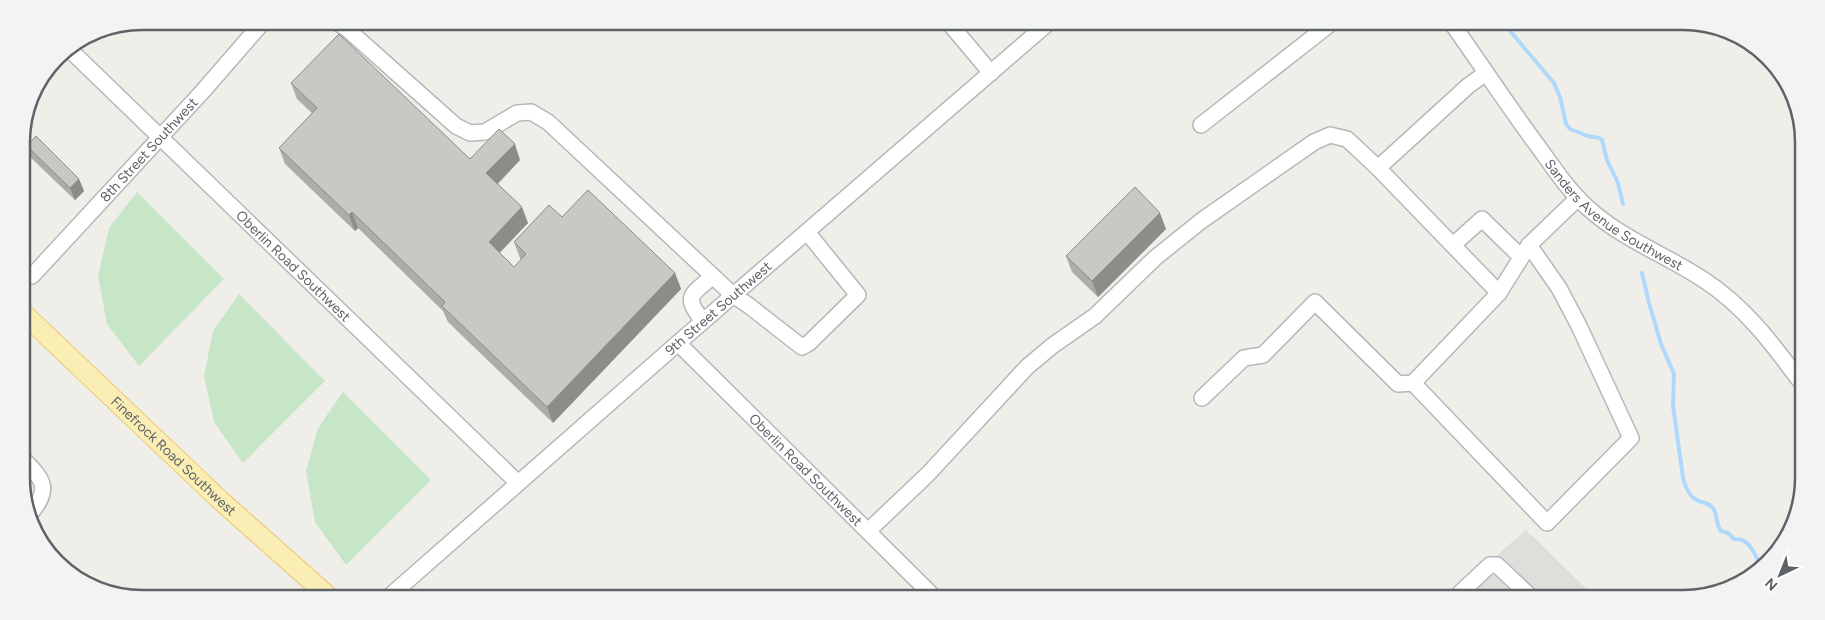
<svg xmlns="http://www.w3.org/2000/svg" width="1825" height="620" font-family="Figtree,sans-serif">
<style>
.industrial{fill:#dfdeda}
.green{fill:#c7e6c7}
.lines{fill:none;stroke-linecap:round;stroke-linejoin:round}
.stream{stroke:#afd9fa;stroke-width:4}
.minor-casing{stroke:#b5b8bb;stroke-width:18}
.major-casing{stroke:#e9c469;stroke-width:21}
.minor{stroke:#fff;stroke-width:15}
.major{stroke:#faeeb4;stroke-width:19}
.wall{fill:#adaca8}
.shaded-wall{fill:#8d8c88}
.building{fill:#c9c8c3;stroke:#8d8c88}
.labels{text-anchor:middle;stroke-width:4.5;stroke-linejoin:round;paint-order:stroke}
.street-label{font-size:14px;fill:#5f6367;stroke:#fff}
.rim{fill:none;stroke:#5f6367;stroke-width:2.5}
</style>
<rect width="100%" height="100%" fill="#f0eee8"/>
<path class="industrial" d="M1526,530L1596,598H1446L1460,587Z"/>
<path class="green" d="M137,192L224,279L139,366L107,324L98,276L109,228Z
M239,294L325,381L243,463L214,422L204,376L213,331Z
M343,392L431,480L346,565L315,522L306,471L318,428Z"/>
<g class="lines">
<path class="stream" d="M1505,25L1554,83L1560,97L1566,124L1570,129L1588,136L1599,138L1602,140L1607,160L1618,183L1623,204
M1642,273L1649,303L1661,344L1674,374L1673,405L1683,478C1685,485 1688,495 1695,499C1701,503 1708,502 1713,508C1718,515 1715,523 1721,531L1728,533L1734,539C1737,539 1740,539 1742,540C1751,543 1759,561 1761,569"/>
<g class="minor-casing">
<g id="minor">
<path d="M336,22L346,28L456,126L470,133L485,132L517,113L531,112L548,122L733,295L748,305L802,347L809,343L858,295L807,232"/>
<path d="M949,23L991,73"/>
<path id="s1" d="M1453,25C1482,66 1510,109 1540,149C1555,170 1569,191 1588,208C1622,239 1666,255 1704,280C1744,306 1772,343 1800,381"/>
<path id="s2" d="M69,49L518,483"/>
<path d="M1486,73L1468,86L1378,168L1499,293L1529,245L1578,198"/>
<path d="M1201,125L1330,24"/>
<path d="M1453,245L1482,219L1521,257"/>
<path id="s3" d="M32,276L203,91L263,22"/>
<path d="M703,321C682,295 692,295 713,276"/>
<path id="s4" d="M678,343L934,597"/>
<path d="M1413,383L1499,293"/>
<path d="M1202,398L1244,358L1263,355L1315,302L1398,384L1413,383L1547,523L1631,438L1579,326L1559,288L1529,245"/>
<path d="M23,459C44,480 51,489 30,514"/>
<path d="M868,531L928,474L1027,367L1052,346L1095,316L1155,258L1201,221L1314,142L1330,135L1347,139L1378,168"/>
<path d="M1460,593L1490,565H1497L1532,598"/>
<path id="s5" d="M391,595L678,343L1047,24"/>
</g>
</g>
<g class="major-casing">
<g id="major">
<path id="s6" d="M22,312L221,501L327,595"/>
</g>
</g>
<use href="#minor" class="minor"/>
<use href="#major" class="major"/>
</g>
<path class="wall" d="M291,83L470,159L520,160L498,184L528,223L500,253L514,267L521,260L520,258L514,242L562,217L675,273L681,289L553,423L448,322L443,311L358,228L355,231L285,164L279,148L312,113L297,99Z
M27,146L79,179L84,191L75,200L31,158Z
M1166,229L1098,297L1072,272L1066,256Z"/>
<path class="shaded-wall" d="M515,144L520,160L492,189L486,173Z
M79,179L84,191L75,200L70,188Z
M522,207L528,223L494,258L489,242Z
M352,212L358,228L355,231L349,215Z
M1160,213L1166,229L1098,297L1092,281Z
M675,273L681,289L553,423L547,407Z"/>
<path class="building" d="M339,34L470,159L499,129L515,144L486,173L522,207L489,242L514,267L526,254L514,242L549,205L562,217L588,190L675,273L547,407L442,306L445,302L352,212L349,215L279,148L317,108L291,83Z
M36,136L79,179L70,188L27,146Z
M1135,187L1160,213L1092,281L1066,256Z"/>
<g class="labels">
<g class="street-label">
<text dy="5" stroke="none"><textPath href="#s3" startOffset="172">8th Street Southwest</textPath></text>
<text dy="5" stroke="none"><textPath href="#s1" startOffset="252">Sanders Avenue Southwest</textPath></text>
<text dy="5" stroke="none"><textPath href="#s2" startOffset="312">Oberlin Road Southwest</textPath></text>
<text dy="5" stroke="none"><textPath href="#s5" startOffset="435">9th Street Southwest</textPath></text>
<text dy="5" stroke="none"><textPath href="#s6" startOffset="209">Finefrock Road Southwest</textPath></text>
<text dy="5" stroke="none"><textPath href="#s4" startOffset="180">Oberlin Road Southwest</textPath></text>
</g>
</g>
<path d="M0 0H1825V620H0ZM142 30H1683A112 112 0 0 1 1795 142V478A112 112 0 0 1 1683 590H142A112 112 0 0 1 30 478V142A112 112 0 0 1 142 30Z" fill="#f2f3f3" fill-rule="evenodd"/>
<path class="rim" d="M142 30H1683A112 112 0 0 1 1795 142V478A112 112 0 0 1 1683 590H142A112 112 0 0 1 30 478V142A112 112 0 0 1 142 30Z"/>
<g transform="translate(1780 575) rotate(223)" stroke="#ffffff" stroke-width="4" paint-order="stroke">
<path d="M0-4L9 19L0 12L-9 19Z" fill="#5f6367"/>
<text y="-8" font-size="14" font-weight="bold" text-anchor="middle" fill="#5f6367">N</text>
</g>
</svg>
